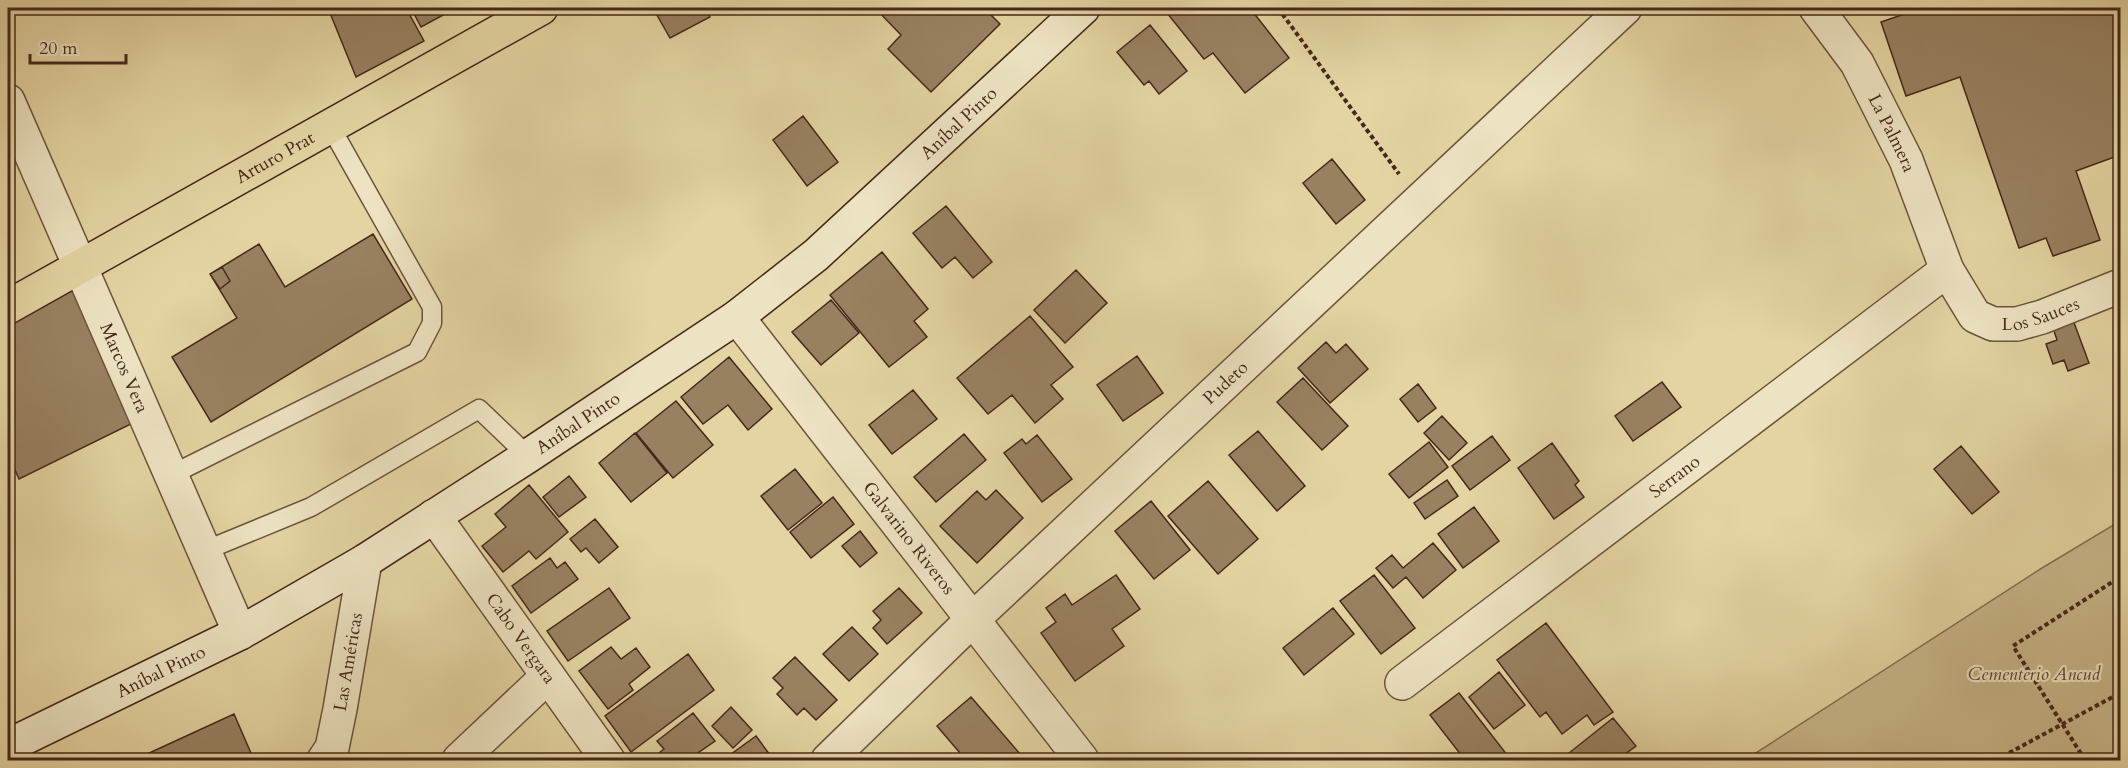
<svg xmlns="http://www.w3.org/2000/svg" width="2128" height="768" font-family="Cardo,serif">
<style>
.green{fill:#c8b78a;stroke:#887053;stroke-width:1.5}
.building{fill:#988161;stroke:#47281c;stroke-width:1.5}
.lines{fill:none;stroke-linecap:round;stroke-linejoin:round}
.lane-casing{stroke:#6e533d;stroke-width:21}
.street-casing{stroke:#6e533d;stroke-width:36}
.secondary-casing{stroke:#47281c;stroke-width:36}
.primary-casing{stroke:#47281c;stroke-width:36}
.path{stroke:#47281c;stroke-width:4;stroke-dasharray:4.5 3;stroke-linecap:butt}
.lane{stroke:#ede3c2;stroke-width:18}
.street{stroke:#ede3c2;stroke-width:33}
.secondary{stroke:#ede3c2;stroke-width:33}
.primary{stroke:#e3d4a1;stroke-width:33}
.labels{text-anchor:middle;stroke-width:4.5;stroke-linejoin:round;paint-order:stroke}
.street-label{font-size:18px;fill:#47281c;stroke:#ede3c2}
.park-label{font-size:18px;font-style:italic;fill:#614532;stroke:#ede3c2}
</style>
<rect width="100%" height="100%" fill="#e3d4a1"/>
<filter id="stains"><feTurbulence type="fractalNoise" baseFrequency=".00333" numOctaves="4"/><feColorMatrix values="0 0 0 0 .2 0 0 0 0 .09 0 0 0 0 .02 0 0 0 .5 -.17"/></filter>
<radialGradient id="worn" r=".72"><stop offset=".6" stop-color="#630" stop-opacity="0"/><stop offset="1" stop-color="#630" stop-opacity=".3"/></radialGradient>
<path class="green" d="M2120,521V760H1745L2042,568Z"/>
<path class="building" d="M270,8H288L273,14Z
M328,8H406L424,41L356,77Z
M411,8H456L421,27Z
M653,8H705L710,17L670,38Z
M879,8H984L1000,24L931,92L888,49L901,35L877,10Z
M1163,8H1250L1289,58L1245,93L1213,53L1204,59Z
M1922,8H2120V155L2076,171L2100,240L2053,256L2046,238L2019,248L1960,77L1906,96L1881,22Z
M1150,25L1187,71L1159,94L1149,81L1144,85L1117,52Z
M803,116L838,162L807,186L773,140Z
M1332,159L1365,200L1336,224L1303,183Z
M946,206L992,262L973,278L955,257L942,268L913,233Z
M373,234L412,299L211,422L172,357L237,318L210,274L259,244L285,287Z
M882,252L928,309L914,321L927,337L889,367L830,295Z
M222,267L230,281L220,289L210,274Z
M1076,270L1107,303L1065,343L1034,310Z
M74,279L133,423L19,479L8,454V316Z
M831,300L859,333L821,365L792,332Z
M1030,316L1073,367L1051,385L1063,399L1035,423L1012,395L988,414L957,378Z
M2073,320L2089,363L2068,371L2064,360L2053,364L2046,344L2057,340L2053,328Z
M1326,342L1336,353L1346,344L1368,369L1330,403L1298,368Z
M1137,356L1163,393L1123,421L1097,385Z
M729,357L772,409L748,430L728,405L703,424L681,397Z
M1303,378L1348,426L1322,450L1277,402Z
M1662,382L1681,407L1633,441L1615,416Z
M1418,384L1436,408L1418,422L1400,399Z
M913,390L937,419L892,454L869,425Z
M676,401L713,445L673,478L636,433Z
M1442,416L1467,443L1449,460L1424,433Z
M1258,431L1305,486L1277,511L1229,455Z
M635,433L667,473L631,502L599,463Z
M964,434L986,460L936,502L914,477Z
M1037,435L1072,479L1042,502L1004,453L1022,439L1026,444Z
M1492,436L1510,460L1470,490L1452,466Z
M1429,442L1448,467L1409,498L1389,474Z
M1552,443L1579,481L1575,485L1584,497L1554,519L1518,468Z
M1961,446L1999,492L1972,514L1934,469Z
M795,469L822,503L788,530L761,496Z
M569,476L586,497L559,517L543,497Z
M1447,480L1458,496L1425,519L1414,503Z
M1208,481L1258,539L1218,574L1168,516Z
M529,485L568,532L536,559L529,551L503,572L482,546L506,527L495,514Z
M996,490L1023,518L977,563L940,526L977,491L986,500Z
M833,497L854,524L811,558L790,532Z
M1151,501L1190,550L1154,579L1115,531Z
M1474,507L1499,541L1463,568L1438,534Z
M595,519L618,547L599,563L586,548L581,552L570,539Z
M860,531L877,553L860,567L842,546Z
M1433,543L1456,570L1423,598L1406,577L1393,588L1376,568L1392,555L1403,568Z
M550,558L557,568L565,562L578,579L531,613L512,586Z
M1116,575L1140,609L1112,629L1124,646L1075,681L1041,633L1056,622L1046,608L1065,594L1072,605Z
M1374,575L1415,628L1381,654L1340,601Z
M609,588L630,618L568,661L547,631Z
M899,588L922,613L887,644L873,628L881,620L873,611Z
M1333,608L1354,634L1304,675L1283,648Z
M1546,623L1613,712L1594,725L1587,715L1562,734L1546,712L1540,717L1497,660Z
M852,627L878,654L849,681L823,654Z
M611,647L621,659L636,648L650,667L629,684L633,690L608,709L579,671Z
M688,654L714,690L631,752L605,716Z
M795,657L837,700L816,720L804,708L797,715L777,694L783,688L773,678Z
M1499,672L1525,705L1494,729L1469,697Z
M1459,693L1511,760H1465L1430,715Z
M971,697L1020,754L1012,760H966L937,726Z
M731,707L752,730L733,748L712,726Z
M693,713L715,741L698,753L703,760H650L664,749L657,741Z
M234,714L254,760H134Z
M1613,718L1636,746L1617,760H1575L1569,753Z
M756,736L770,755L763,760H723Z"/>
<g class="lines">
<g class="lane-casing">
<path id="lane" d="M171,475L417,352L432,323V307L330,126
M204,551L311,507L479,409L528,456"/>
</g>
<g class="street-casing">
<g id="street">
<path id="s1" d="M1816,8L1857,63L1906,160L1947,270L1975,316L1993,324H2017L2042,317L2120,286"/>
<path id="s2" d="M8,101L240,633"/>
<path id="s3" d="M737,317L1082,760"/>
<path id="s4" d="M434,516L608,760"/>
<path id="s5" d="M1402,683L1947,270"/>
<path id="s6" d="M324,760L332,748L340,709L365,561"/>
<path d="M459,760L548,676"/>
<path id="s7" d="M828,760L972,620L1625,8"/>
</g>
</g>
<g class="secondary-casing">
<g id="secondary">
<path id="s8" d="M8,746L240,633L365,561L528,456L737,317L816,255L1083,8"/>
</g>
</g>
<g class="primary-casing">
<g id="primary">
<path id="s9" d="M8,307L541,8"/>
</g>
</g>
<path class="path" d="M1278,8L1399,174
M1996,760L2120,693
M2085,760L2013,646L2120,577
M2105,760L2120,752"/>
<use href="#lane" class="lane"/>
<use href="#street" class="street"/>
<use href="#secondary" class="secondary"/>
<use href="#primary" class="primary"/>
</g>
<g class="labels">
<g class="street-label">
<text dy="6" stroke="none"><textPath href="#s8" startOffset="1142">Aníbal Pinto</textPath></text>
<text dy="6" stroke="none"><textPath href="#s1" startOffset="147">La Palmera</textPath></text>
<text dy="6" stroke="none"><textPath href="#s9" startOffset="306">Arturo Prat</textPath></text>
<text dy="6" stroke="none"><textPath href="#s1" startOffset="417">Los Sauces</textPath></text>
<text dy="6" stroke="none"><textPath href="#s2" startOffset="291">Marcos Vera</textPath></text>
<text dy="6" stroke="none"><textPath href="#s7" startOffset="548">Pudeto</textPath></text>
<text dy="6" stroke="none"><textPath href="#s8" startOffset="656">Aníbal Pinto</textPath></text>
<text dy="6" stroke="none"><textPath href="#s5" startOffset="342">Serrano</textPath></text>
<text dy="6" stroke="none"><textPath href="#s3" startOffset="280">Galvarino Riveros</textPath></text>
<text dy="6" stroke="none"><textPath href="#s4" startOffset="150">Cabo Vergara</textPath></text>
<text dy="6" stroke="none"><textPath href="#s6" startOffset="102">Las Américas</textPath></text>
<text dy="6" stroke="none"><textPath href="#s8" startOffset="170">Aníbal Pinto</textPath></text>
</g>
<g class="park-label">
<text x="2034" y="680">Cementerio Ancud</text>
</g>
</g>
<rect width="2128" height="768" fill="none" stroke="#e3d4a1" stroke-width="30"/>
<rect x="9" y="9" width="2110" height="750" fill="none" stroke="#47281c" stroke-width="3"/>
<rect x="15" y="15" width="2098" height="738" fill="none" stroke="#47281c" stroke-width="1.5"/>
<path d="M30 54v9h96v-9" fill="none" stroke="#47281c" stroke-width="3"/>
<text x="39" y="54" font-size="18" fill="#47281c" stroke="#ede3c2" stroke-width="4.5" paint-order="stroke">20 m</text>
<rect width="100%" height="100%" filter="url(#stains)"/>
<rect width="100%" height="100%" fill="url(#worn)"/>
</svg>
